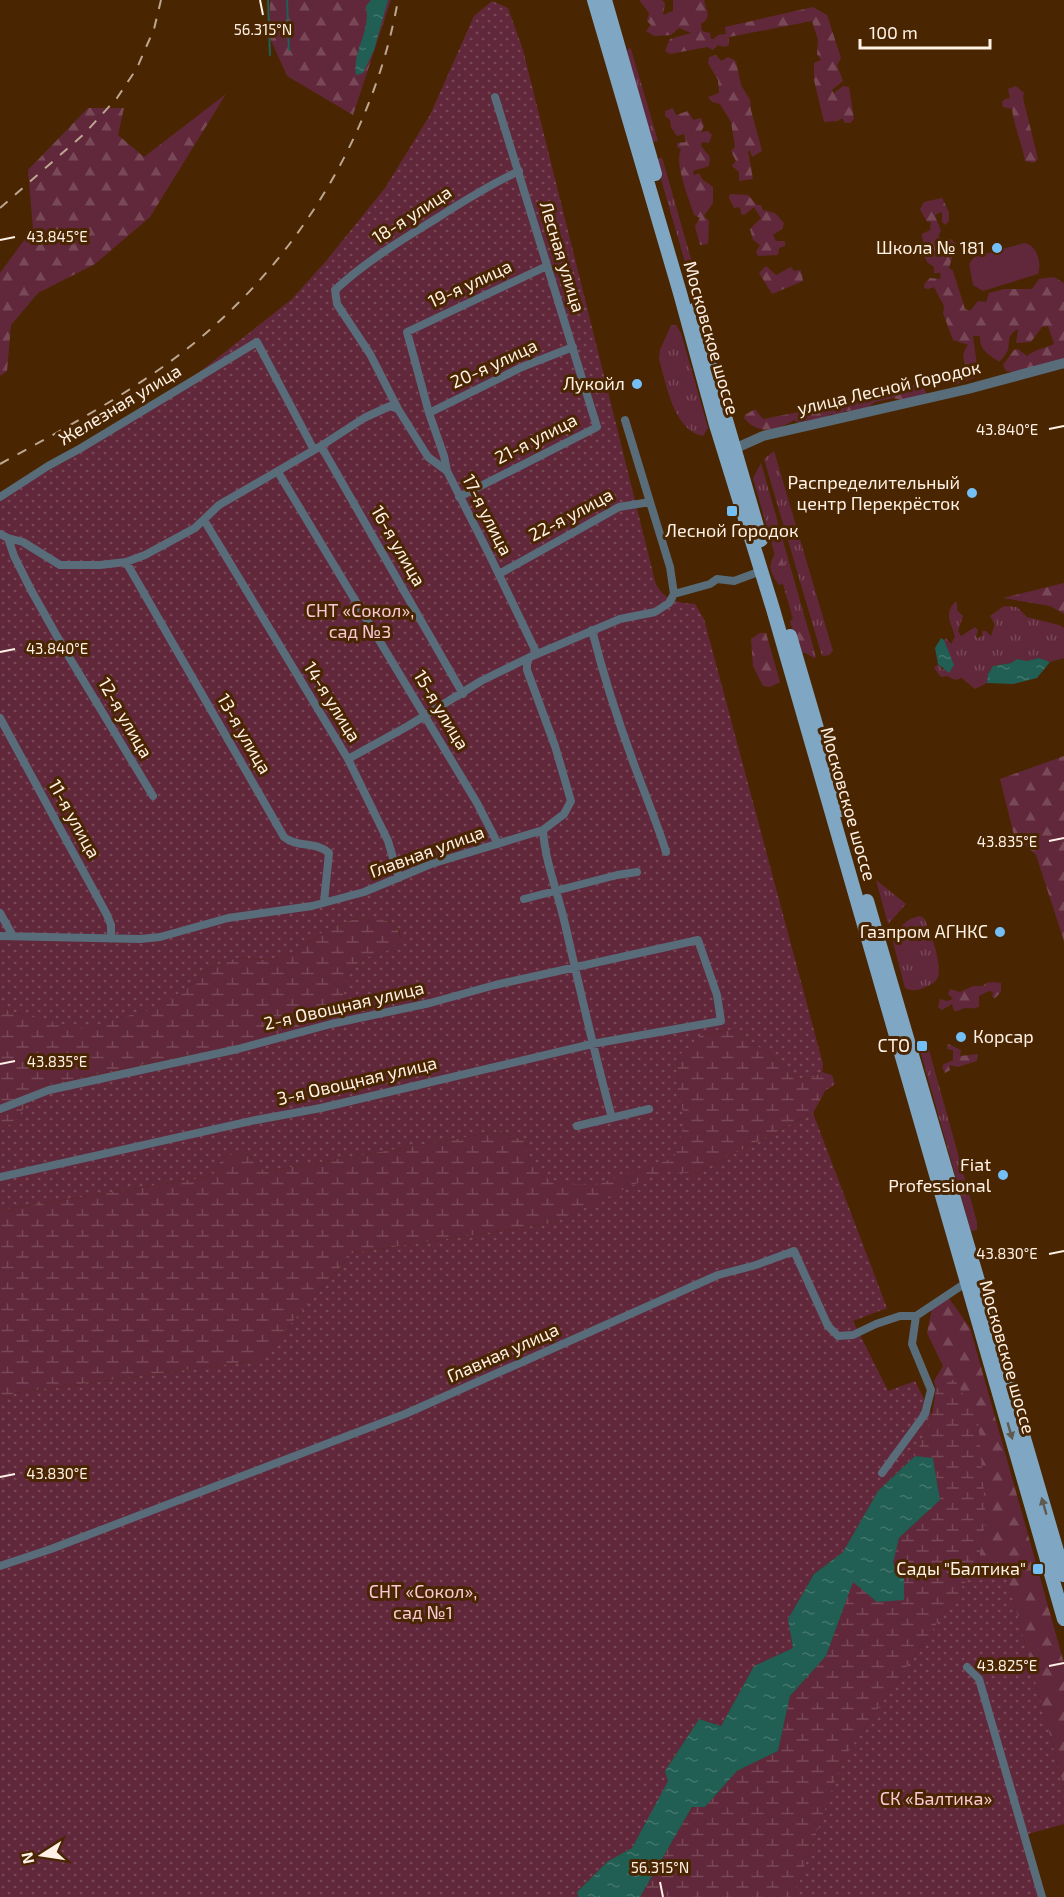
<svg xmlns="http://www.w3.org/2000/svg" width="1064" height="1897" font-family="'Exo 2',sans-serif">
<style>
.grass{fill:url(#grass-tufts)}
.forest{fill:url(#forest-firs)}
.wetland{fill:url(#wetland-marsh)}
.park{fill:#61283b}
.garden{fill:url(#garden-dots)}
.water{fill:url(#water-ripples)}
.lines{fill:none;stroke-linecap:round;stroke-linejoin:round}
.stream{stroke:#215e54;stroke-width:2}
.minor{stroke:#596c7a;stroke-width:8}
.tertiary{stroke:#596c7a;stroke-width:10}
.primary{stroke:#7fa7c3;stroke-width:14}
.rail{stroke:#bda792;stroke-width:2;stroke-dasharray:10 10;stroke-linecap:butt}
.oneway{fill:#5f5a4f}
.ticks{fill:none;stroke:#fff1e5;stroke-width:2}
.poi-dot{fill:#74c0f6;stroke:#492601;stroke-width:2}
.labels{text-anchor:middle;stroke-width:6;stroke-linejoin:round;paint-order:stroke}
.street-label{font-size:18px;fill:#fff1e5;stroke:#492601}
.poi-label{font-size:18px;fill:#fff1e5;stroke:#492601;text-anchor:end}
.park-label{font-size:18px;fill:#f8c9d5;stroke:#492601}
.ticks-label{font-size:15px;text-anchor:middle;fill:#fff1e5;stroke:#492601;stroke-width:6;stroke-linejoin:round;paint-order:stroke}
</style>
<defs>
<pattern id="grass-tufts" width="24" height="20" patternUnits="userSpaceOnUse" patternTransform="scale(1.5)"><rect width="24" height="20" fill="#61283b"/><path d="M3 7l-1-3M5 7V3M7 7l1-3M15 17l-1-3M17 17v-4M19 17l1-3" fill="none" stroke="#794857"/></pattern>
<pattern id="forest-firs" width="22" height="20" patternUnits="userSpaceOnUse" patternTransform="scale(1.5)"><rect width="22" height="20" fill="#61283b"/><path d="M5 1l3.5 6h-7zM16 11l3.5 6h-7z" fill="#794857"/></pattern>
<pattern id="wetland-marsh" width="20" height="14" patternUnits="userSpaceOnUse" patternTransform="scale(1.5)"><rect width="20" height="14" fill="#61283b"/><path d="M1 5h8M5 5V1M11 12h8M15 12V8" fill="none" stroke="#794857"/></pattern>
<pattern id="garden-dots" width="8" height="8" patternUnits="userSpaceOnUse" patternTransform="scale(1.5)"><rect width="8" height="8" fill="#61283b"/><path d="M2 2h.1M6 6h.1" fill="none" stroke="#794857" stroke-width="1.8" stroke-linecap="round"/></pattern>
<pattern id="water-ripples" width="26" height="14" patternUnits="userSpaceOnUse" patternTransform="scale(1.5)"><rect width="26" height="14" fill="#215e54"/><path d="M2 4q2-2 4 0t4 0M15 11q2-2 4 0t4 0" fill="none" stroke="#42766c"/></pattern>
</defs>
<rect width="100%" height="100%" fill="#492601"/>
<path class="grass" d="M629,48L631,49L658,141L653,142L651,140L627,51Z
M662,157L722,368L721,369L715,366L658,169V160Z
M671,325H676L681,333L708,428L703,436C673,430 666,383 659,359L660,350Z
M774,451L833,651L829,655L822,656L764,459Z
M761,463L816,657L814,658L802,651L753,478Z
M955,602H957V610L963,616L958,631L961,636L975,627L978,630L976,637L978,638L982,636V631H986L991,636L995,624L990,616L1004,606L1017,607L1027,617L1059,625L1064,628V658L1050,662L1039,658L1027,661L1017,659L1011,663L993,666L988,674L987,683L975,689L962,678L955,680L947,676L941,677L934,668L938,664L943,670L952,662L944,640L946,638L951,644L955,637C952,623 943,615 955,602Z
M876,880L906,904L888,924Z
M920,916L924,918C930,931 942,962 938,977C936,983 928,986 923,988C916,991 911,991 905,988L893,942C896,929 907,918 920,916Z
M924,1039L927,1043L977,1222V1230L971,1231L918,1043V1040Z"/>
<path class="forest" d="M270,0H391L353,115L287,76L269,36Z
M639,0H662L665,3L663,15L673,11V0H704L708,15L706,20L701,24L702,31L710,33L711,39H714L718,35L726,34L725,27L813,7L827,15L841,58L837,65L843,81L832,90L834,93L843,86L849,87L854,119L850,123H845L842,118L838,121L824,122L814,80V63L821,60L817,54L818,40L812,21L729,37V45L725,47L718,45L713,50L707,47L670,54L665,51L670,39L691,33L679,28L671,35L654,36L646,31L651,25L647,21L649,13Z
M716,55L721,61L728,57L736,61L741,85L750,100L751,110L762,151L752,157L750,151H748L753,179L739,181V172L732,166L736,161L731,151L735,147L731,122L720,104L712,102L708,97L719,93L718,80L708,63L709,57Z
M1016,86L1024,93L1023,98L1038,159L1034,163L1025,161C1022,143 1014,127 1012,109L1003,107L1002,102L1005,99L1010,98L1008,89Z
M226,94L150,217L95,264L38,293L11,325L7,371L0,376V273L33,228L28,170L88,108H124L118,135L144,157Z
M673,108L676,115L688,111L693,120L701,118L704,126L701,132L708,131L712,135L709,143L702,142L701,146L710,157L709,166L693,171L694,175L699,173L702,179L713,187V203L704,216L709,221L708,244L700,245L695,226L700,218L694,215C689,198 674,164 681,149L677,147V143L686,142L684,134L677,136L671,127L670,120L665,116V111Z
M730,194L748,195L757,205H761L763,210L775,213L784,223L782,229L773,235L776,241H785V246L779,248L778,255L758,256L756,252L760,245L753,240L750,229L761,218L754,207L744,215L741,214L740,207L734,208L729,198Z
M942,198L949,212V221L945,225L942,222V212L935,215L941,231L938,236L944,241L951,239L956,244L949,268L953,271L965,309L970,311L978,301L986,302L989,293L1004,289H1032L1039,279L1054,277L1064,283V358C1046,367 1026,375 1006,371L1003,365L1014,350L1018,349L1027,356C1034,350 1045,348 1054,344L1048,326L1042,327L1031,342L1016,343L1018,329C1007,335 1010,340 1008,350C1006,354 1002,359 999,362C988,354 979,350 980,336H973L978,373L974,378L954,385L953,378L969,372C964,362 960,355 968,345L953,340L943,313L944,306L934,287L928,289L924,288L925,283L930,278L940,279L941,273H934V267L927,262L921,248L923,242L922,234L930,230L931,222H927L920,209L924,202Z
M766,266L776,275L791,267L794,271L801,270L803,281L772,294L759,273Z
M921,384L926,392L925,395L914,403L893,398L875,402L866,410L845,411L838,416L831,414L817,424L811,419L803,426L794,420C776,431 758,435 744,418L745,415L755,409L763,419L799,412L806,408L811,411L812,404L822,401L831,407L857,395Z
M775,554L782,557L788,582L779,585C771,574 767,566 775,554Z
M1064,583V614L1050,606L1003,598Z
M796,617C808,621 810,636 813,647L807,653H799L790,621Z
M760,633H766L780,682L770,687L763,686L753,666L751,639Z
M1064,756V941L1036,855L1014,835L1000,779Z
M994,982L1001,983V992L995,998L992,997L993,992L989,991L979,996V1007C973,1009 971,1008 965,1008C961,1009 959,1011 954,1011L952,1004L942,1010L938,1007L940,999L947,1001L953,999L948,994L950,989L960,992L973,986H983L986,983Z
M948,1044L961,1050L960,1056L978,1054L977,1061L958,1067L950,1065V1070L945,1073L942,1067L944,1064L953,1060V1050L947,1049Z
M948,1297L970,1328L1064,1663V1788L1006,1573L978,1564L986,1519L954,1380L936,1389L934,1381L943,1366L927,1333L932,1308Z"/>
<path class="wetland" d="M358,918C377,919 396,916 401,939L390,950L362,959L347,975L343,999L338,1012L298,1033L48,1084L30,1100L15,1121L0,1131V1008L24,1015L186,989L208,968L236,958L268,960L294,953L328,928Z
M731,1030L770,1054L795,1079L811,1078L822,1072L832,1075L835,1084L825,1091L813,1113L695,1174L663,1172L553,1223L353,1253L259,1360L14,1393L0,1404V1210L207,1177L216,1172L220,1161L229,1155L241,1153L251,1157L258,1168L268,1171L501,1131L525,1141L530,1164L685,1122L678,1090L677,1056L702,1034Z
M954,1379L978,1418L986,1519L978,1564L842,1761L794,1897H640L692,1807H705L737,1771L778,1751L790,1696L826,1656L853,1581L904,1579L892,1563L899,1538L940,1500L933,1459L915,1456L932,1415L936,1389Z"/>
<path class="park" d="M1024,243C1037,245 1042,263 1038,274L983,291L973,285L969,264L974,257Z"/>
<path class="garden" d="M492,1L508,8L523,50L656,585C667,601 675,602 695,604L704,619L823,1064L822,1072L811,1078L795,1079L770,1054L731,1030L702,1034L677,1057L678,1090L685,1122L674,1158L595,1185L553,1183L530,1164L525,1141L501,1131L268,1171L258,1168L251,1157L241,1153L229,1155L220,1161L216,1172L207,1177L0,1210V1131L15,1121L30,1100L48,1084L298,1033L338,1012L343,999L347,975L362,959L389,950L401,939L399,930L389,921L358,918L328,928L294,953L268,960L236,958L208,968L186,989L155,1008L84,1029L24,1015L0,1008V497L66,461L183,385L292,299L326,261L385,188L430,115L474,16Z
M813,1113L887,1308L853,1321L888,1391L915,1381L932,1415L915,1456L878,1491L843,1552L814,1574L788,1619L793,1648L754,1666L721,1726L699,1719L665,1771L669,1781L632,1848L608,1861L577,1892L578,1897H0V1404L14,1393L259,1360L353,1253L553,1223L663,1171L695,1174Z
M978,1564L1006,1573L1064,1788V1824L1028,1834L1046,1897H794L842,1761Z"/>
<path class="water" d="M371,0H388L374,50L363,73L356,75C352,50 371,33 366,6Z
M941,638L944,640L954,665L949,673L938,664L935,648Z
M1039,658L1050,662L1037,678L1013,684L987,683L988,674L993,666L1011,663L1017,659L1027,661Z
M915,1456L933,1458L940,1500L899,1538L893,1563L904,1579V1600L877,1602L853,1582L826,1656L790,1696L778,1751L737,1771L705,1807H692L640,1897H578L577,1892L608,1861L632,1848L668,1781L665,1771L699,1719L721,1726L754,1666L793,1648L788,1619L814,1574L843,1552L878,1491Z"/>
<g class="lines">
<path class="stream" d="M268,0L270,55
M287,0L289,50"/>
<path class="minor" d="M398,409L370,354L337,304L335,290C365,262 400,241 434,220C462,202 489,185 519,171
M429,413L522,367L573,347
M625,420L650,502
M321,446L463,694
M447,471L444,456L429,413L407,332L547,266
M278,472L477,803L498,844
M0,497L48,466L81,448L257,342L314,450
M459,497L597,427L495,97
M204,520L348,759L388,841L399,878
M0,534L8,538L14,556L31,590L63,647L153,796
M8,538L23,542L60,565H100L126,562L145,555L195,528L219,505L321,446L364,418L390,406L398,409L428,457L447,471L490,556L537,654
M126,562L284,837C297,848 316,841 329,853L324,902
M499,574L619,507L650,502L670,567L674,594
M592,630C606,686 625,742 646,796C653,815 660,832 666,852
M0,718L107,915L111,925V939
M348,759L408,726L481,681L530,657
M543,830C545,862 558,893 565,924C580,989 594,1053 612,1118
M524,899L617,875L637,872
M0,913L13,936
M0,936L140,939L160,937L228,918L312,906L364,892L431,864L543,830L564,814L571,801L555,746L527,670V662L530,657L620,619L655,612L669,603L674,594L710,584L717,579L734,581L761,571
M0,1109L49,1090L238,1049L331,1024L430,1003L495,985L698,940L717,995L721,1021L592,1044L321,1108L256,1120L0,1177
M577,1126L649,1109
M882,1473L925,1414L931,1390L912,1344L916,1316
M0,1566L51,1549L405,1414L718,1275L756,1265L794,1251L828,1326L838,1336L853,1335L876,1324L900,1316H916L967,1282
M967,1667L979,1679L1042,1897"/>
<path class="tertiary" d="M734,449L763,436L968,389L1064,363"/>
<path class="primary" d="M594,0L680,293L716,425L773,609L1064,1619
M605,0L655,174
M694,310L761,540
M790,636L841,810
M867,901L1064,1575"/>
<path class="rail" d="M0,208L84,134L117,98L137,68L154,29L161,0
M0,464C60,431 120,399 175,358C289,273 373,141 398,0"/>
</g>
<defs><path id="oneway-solid" d="M-6-.8H1V-3.2L6.5 0L1 3.2V.8H-6Z" transform="scale(1.5)"/></defs>
<g class="oneway">
<use href="#oneway-solid" transform="translate(1010 1431) rotate(74)"/>
<use href="#oneway-solid" transform="translate(1044 1506) rotate(-106)"/>
</g>
<path class="ticks" d="M260,0L263,15M0,240L15,237M1049,429L1064,426M0,652L15,649M1049,841L1064,838M0,1064L15,1061M1049,1254L1064,1251M0,1477L15,1474M1049,1666L1064,1663M660,1882L663,1897"/>
<g class="poi-dot">
<circle cx="997" cy="248" r="6"/>
<circle cx="637" cy="384" r="6"/>
<circle cx="972" cy="493" r="6"/>
<rect x="726" y="505" width="12" height="12" rx="3"/>
<circle cx="1000" cy="932" r="6"/>
<circle cx="961" cy="1037" r="6"/>
<rect x="916" y="1040" width="12" height="12" rx="3"/>
<circle cx="1003" cy="1175" r="6"/>
<rect x="1032" y="1563" width="12" height="12" rx="3"/>
</g>
<g class="labels">
<g class="street-label">
<text transform="translate(412 215) rotate(-33)" y="6">18-я улица</text>
<text transform="translate(562 257) rotate(73)" y="6">Лесная улица</text>
<text transform="translate(470 284) rotate(-25)" y="6">19-я улица</text>
<text transform="translate(711 338) rotate(74)" y="6">Московское шоссе</text>
<text transform="translate(494 364) rotate(-25)" y="6">20-я улица</text>
<text transform="translate(889 388) rotate(-13)" y="6">улица Лесной Городок</text>
<text transform="translate(120 405) rotate(-31)" y="6">Железная улица</text>
<text transform="translate(536 439) rotate(-27)" y="6">21-я улица</text>
<text transform="translate(487 515) rotate(63)" y="6">17-я улица</text>
<text transform="translate(571 515) rotate(-28)" y="6">22-я улица</text>
<text transform="translate(398 546) rotate(60)" y="6">16-я улица</text>
<text transform="translate(332 702) rotate(58)" y="6">14-я улица</text>
<text transform="translate(441 710) rotate(59)" y="6">15-я улица</text>
<text transform="translate(125 718) rotate(60)" y="6">12-я улица</text>
<text transform="translate(244 734) rotate(60)" y="6">13-я улица</text>
<text transform="translate(848 804) rotate(74)" y="6">Московское шоссе</text>
<text transform="translate(74 819) rotate(61)" y="6">11-я улица</text>
<text transform="translate(427 852) rotate(-20)" y="6">Главная улица</text>
<text transform="translate(344 1006) rotate(-13)" y="6">2-я Овощная улица</text>
<text transform="translate(357 1081) rotate(-13)" y="6">3-я Овощная улица</text>
<text transform="translate(503 1353) rotate(-24)" y="6">Главная улица</text>
<text transform="translate(1007 1357) rotate(74)" y="6">Московское шоссе</text>
</g>
<g class="poi-label">
<text x="985" y="254">Школа № 181</text>
<text x="625" y="390">Лукойл</text>
<text x="960" y="489">Распределительный<tspan x="960" dy="21">центр Перекрёсток</tspan></text>
<text x="732" y="537" text-anchor="middle">Лесной Городок</text>
<text x="988" y="938">Газпром АГНКС</text>
<text x="973" y="1043" text-anchor="start">Корсар</text>
<text x="910" y="1052">СТО</text>
<text x="991" y="1171">Fiat<tspan x="991" dy="21">Professional</tspan></text>
<text x="1026" y="1575">Сады "Балтика"</text>
</g>
<g class="park-label">
<text x="360" y="617">СНТ «Сокол»,<tspan x="360" dy="21">сад №3</tspan></text>
<text x="423" y="1598">СНТ «Сокол»,<tspan x="423" dy="21">сад №1</tspan></text>
<text x="936" y="1805">СК «Балтика»</text>
</g>
</g>
<g class="ticks-label">
<text x="263" y="35">56.315°N</text>
<text x="57" y="242">43.845°E</text>
<text x="1007" y="435">43.840°E</text>
<text x="57" y="654">43.840°E</text>
<text x="1007" y="847">43.835°E</text>
<text x="57" y="1067">43.835°E</text>
<text x="1007" y="1259">43.830°E</text>
<text x="57" y="1479">43.830°E</text>
<text x="1007" y="1671">43.825°E</text>
<text x="660" y="1873">56.315°N</text>
</g>
<g transform="translate(42 1855) rotate(258)" stroke="#492601" stroke-width="4.5" paint-order="stroke">
<path d="M0-4.5L10 22L0 15L-10 22Z" fill="#fff1e5"/>
<text y="-9" font-size="16" font-weight="bold" text-anchor="middle" fill="#fff1e5">N</text>
</g>
<path d="M860 39v9h130v-9" fill="none" stroke="#fff1e5" stroke-width="3"/>
<text x="869" y="39" font-size="18" fill="#fff1e5" stroke="#492601" stroke-width="4.5" paint-order="stroke">100 m</text>
</svg>
